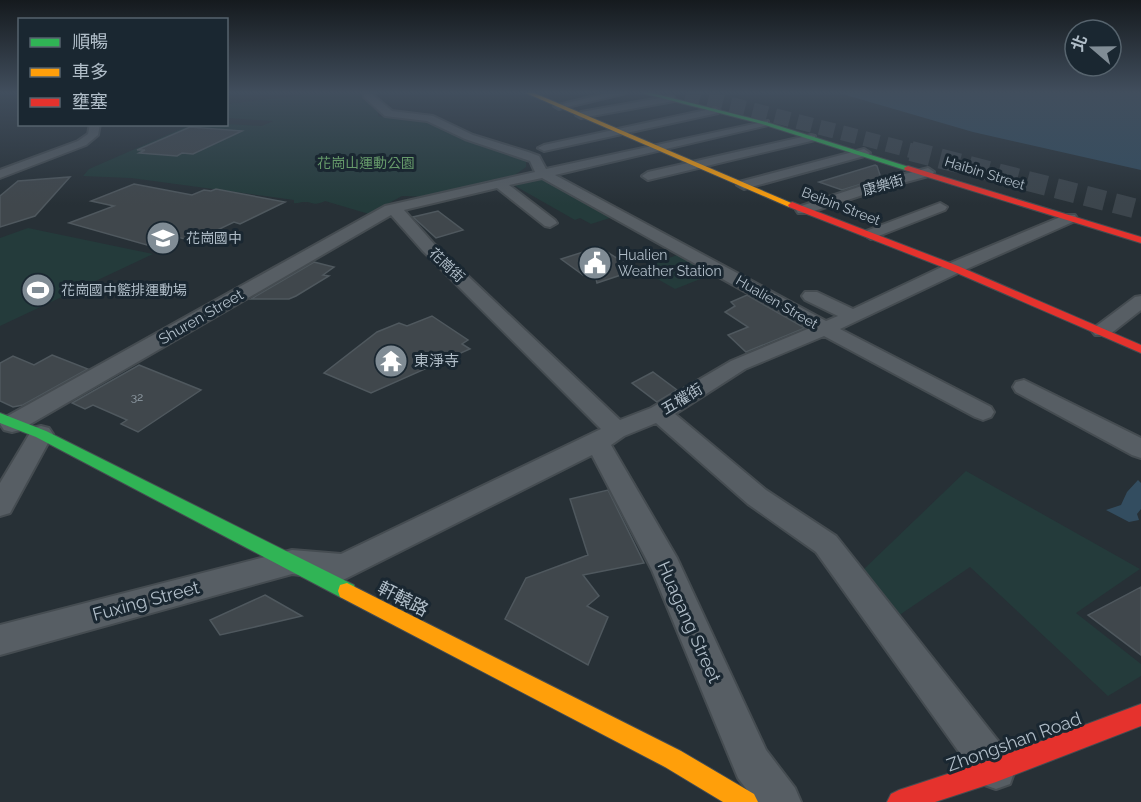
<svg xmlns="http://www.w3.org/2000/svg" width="1141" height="802" font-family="Raleway,'Noto Sans TC',sans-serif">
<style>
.green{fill:#243b3b}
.water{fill:#334d60}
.building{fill:#40474c;stroke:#4f585e;stroke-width:1.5}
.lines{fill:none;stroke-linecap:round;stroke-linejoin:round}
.secondary-tunnel-far1{stroke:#3c454c;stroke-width:15;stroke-dasharray:15 8;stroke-linecap:butt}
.secondary-tunnel{stroke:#3c454c;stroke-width:20;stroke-dasharray:20 10;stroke-linecap:butt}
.street-casing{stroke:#454c51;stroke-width:4}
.fast-casing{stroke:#454c51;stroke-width:2}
.slow-casing{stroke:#454c51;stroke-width:2}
.jam-casing{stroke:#454c51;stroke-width:2}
.street{fill:#575e64;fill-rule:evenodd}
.fast{fill:#30b455;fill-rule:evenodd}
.slow{fill:#ff9f0a;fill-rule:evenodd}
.jam{fill:#e5322d;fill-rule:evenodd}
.labels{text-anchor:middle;stroke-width:6;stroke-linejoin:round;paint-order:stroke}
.number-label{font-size:12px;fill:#94a0a9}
.far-park-label{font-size:14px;fill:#669a6a;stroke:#1a2731}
.far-street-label{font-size:14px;fill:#b0bdc8;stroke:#1a2731}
.far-poi-label{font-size:14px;fill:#b0bdc8;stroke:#1a2731;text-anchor:start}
.street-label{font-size:15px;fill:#b0bdc8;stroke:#1a2731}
.poi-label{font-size:15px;fill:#b0bdc8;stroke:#1a2731;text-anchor:start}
.near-street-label{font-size:18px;fill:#b0bdc8;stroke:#1a2731}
</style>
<rect width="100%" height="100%" fill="#273036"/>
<path class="green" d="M321,93H360L379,110L378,116C395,120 411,117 428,121C453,126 476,143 501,150C510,153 519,155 526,161V167L515,175L432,197L402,196L369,214L325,201C313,207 313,201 303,202C300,202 297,204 294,203V200L131,178L83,176L89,169L190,125L227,124L262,126L273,121L227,118V104Z
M541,175L616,216L591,224L580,218L575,220L510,183Z
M28,228L153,254L0,326V238Z
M677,255L713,274L675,289L640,269Z
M966,471L1140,569L1076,613L1141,664V676L1108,696L970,567L898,616L863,570Z"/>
<path class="water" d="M839,93H1141V170L973,132Z
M1138,480L1141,483V509L1137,514L1139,520L1129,522L1106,510L1121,505L1127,492Z"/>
<path class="building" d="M190,127L242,131L193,154L182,153L177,156L139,153L145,150H137Z
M875,165L877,166L881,178L842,190L819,182Z
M70,177L35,216L0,227V196L18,181Z
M134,184L192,195L204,190L211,191L216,189L285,202L240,224L234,222L205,236L197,234L185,239L169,235L147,245L69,223L114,206L91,201Z
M438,211L463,230L436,238L413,217Z
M599,247L636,270L597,283L594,271L583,275L561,259Z
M314,262L334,267L323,275L329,276L296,296L289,299H251Z
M747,295L805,328L746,352L728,335L748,327L725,312L735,306L731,302Z
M432,316L468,340L462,344L470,349L371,393L324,373L377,332L399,323L407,326Z
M52,355L88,369L23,405L13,407L0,401V363L13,356L34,365Z
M139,365L201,390L138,432L121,424L127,420L93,405L85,409L72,403Z
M653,372L677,390L657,402L632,383Z
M608,490L644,563L583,575L599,596L587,606L608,617L588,665L505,619L526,578L588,555L570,499Z
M1141,587V655L1088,615Z
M265,595L302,616L220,635L210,620Z"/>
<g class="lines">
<path class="secondary-tunnel-far1" d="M686,93L917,152"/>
<path class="secondary-tunnel" d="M911,151L1141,210"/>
<g class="street-casing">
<path id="street" d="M364,93H375L373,95L392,111L433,116L473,135L528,152L539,156L546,169L768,121V125L555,175L826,321L838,316L805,300L802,296L805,292H817L853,309L948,264L1065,215H1075L1077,218L1075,221L960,272L840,329L991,407L994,412L991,417L983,420L975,417L824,336L745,369L675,414L766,490L836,536L1010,756L1015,770L1010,784L996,789L982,784L816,552L748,504L656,423L624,436L611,445L677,558L766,750L795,788L801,802H756L738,778L652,570L592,455L343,580L292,574L0,655V625L292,550L341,554L601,429L422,250L391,215L20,430L12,432L4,430L0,424L4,418L385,206L535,172L530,161L465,139L427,121L385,116L364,97ZM542,178L810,328L731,361L651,408L620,420L434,244L404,210L497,188L545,226L550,227L557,223L555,220L509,185Z
M608,93H626L559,109L554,106Z
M671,96L674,97V101L581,118L576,115L581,112Z
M715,108L720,111L718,113L544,151L538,148L544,145Z
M90,124H100L98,135L86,145L0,178V170L78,141L88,134Z
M811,135L815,136V140L648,180L642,176L648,172Z
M864,149L870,153L868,155L744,189L737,185L739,182Z
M928,168L934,172L932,175L884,188L808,213H798L796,210L798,207L874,182Z
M940,203L947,207L945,210L876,237L871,239L863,234L866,231Z
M1141,296V310L1109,335H1095L1092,331L1095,327L1135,297Z
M1024,380L1141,438V458L1132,455L1016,392L1013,387L1016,382Z
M41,426L49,428L53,434L10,513L0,516V483L33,428Z"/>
</g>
<g class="fast-casing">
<path id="fast" d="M642,93H652L766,122L912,168L905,170L762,124Z
M0,413L46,431L354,585L356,591L354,597L347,599L340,597L36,437L0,423Z"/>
</g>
<g class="slow-casing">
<path id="slow" d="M526,93H534L796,205L789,207Z
M347,583L681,751L754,794L758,802H723L665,767L340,597L338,591L340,585Z"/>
</g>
<g class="jam-casing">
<path id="jam" d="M908,166L1141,237V243L905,170L904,168Z
M792,202L958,266L1141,345V353L950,270L789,207L788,205Z
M1141,704V726L996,782L935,802H887L891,794L899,790L996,758Z"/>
</g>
<use href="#street" class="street"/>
<use href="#fast" class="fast"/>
<use href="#slow" class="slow"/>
<use href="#jam" class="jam"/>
</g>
<linearGradient id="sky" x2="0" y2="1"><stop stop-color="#151a1e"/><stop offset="0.45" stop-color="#414e5d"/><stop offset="1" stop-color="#414e5d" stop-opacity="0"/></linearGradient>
<rect width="1141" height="205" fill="url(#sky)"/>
<defs>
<g id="school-disc" transform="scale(1.725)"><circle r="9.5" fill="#808c95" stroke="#1a2731"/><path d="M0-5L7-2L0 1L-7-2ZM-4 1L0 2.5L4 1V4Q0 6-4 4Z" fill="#fff"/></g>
<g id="civic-disc" transform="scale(1.725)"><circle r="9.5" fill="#808c95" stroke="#1a2731"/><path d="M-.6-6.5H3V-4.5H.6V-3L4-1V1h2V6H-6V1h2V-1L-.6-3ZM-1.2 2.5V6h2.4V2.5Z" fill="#fff"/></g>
<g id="stadium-disc" transform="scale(1.725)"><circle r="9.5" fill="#808c95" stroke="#1a2731"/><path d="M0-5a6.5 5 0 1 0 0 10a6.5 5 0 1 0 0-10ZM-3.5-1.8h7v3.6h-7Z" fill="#fff"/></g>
<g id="temple-disc" transform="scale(1.725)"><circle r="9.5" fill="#808c95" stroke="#1a2731"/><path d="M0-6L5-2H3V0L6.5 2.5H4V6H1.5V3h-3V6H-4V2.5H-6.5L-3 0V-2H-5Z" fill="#fff"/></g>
</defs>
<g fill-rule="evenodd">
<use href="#school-disc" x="163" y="238"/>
<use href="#civic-disc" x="595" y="263"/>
<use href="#stadium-disc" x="38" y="290"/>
<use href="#temple-disc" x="391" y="361"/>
</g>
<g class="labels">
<g class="number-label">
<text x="137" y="401">32</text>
</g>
<g class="far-park-label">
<text x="366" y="168">花崗山運動公園</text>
</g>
<g class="far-street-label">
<text transform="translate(985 173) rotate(17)" y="5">Haibin Street</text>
<text transform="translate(883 185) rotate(-16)" y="5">康樂街</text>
<text transform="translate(841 206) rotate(21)" y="5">Beibin Street</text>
<text transform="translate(447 265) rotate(43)" y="5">花崗街</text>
<text transform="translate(777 302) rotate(30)" y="5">Hualien Street</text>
</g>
<g class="far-poi-label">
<text x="186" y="243">花崗國中</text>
<text x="618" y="260">Hualien<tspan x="618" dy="16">Weather Station</tspan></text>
<text x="61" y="295">花崗國中籃排運動場</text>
</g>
<g class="street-label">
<text transform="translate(201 317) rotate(-30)" y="5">Shuren Street</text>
<text transform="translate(682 399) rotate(-31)" y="5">五權街</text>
</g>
<g class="poi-label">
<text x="414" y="366">東淨寺</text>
</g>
<g class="near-street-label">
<text transform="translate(403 599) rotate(27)" y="6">軒轅路</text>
<text transform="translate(146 601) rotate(-15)" y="6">Fuxing Street</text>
<text transform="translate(689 622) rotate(66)" y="6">Huagang Street</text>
<text transform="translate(1014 742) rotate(-20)" y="6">Zhongshan Road</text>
</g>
</g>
<rect x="18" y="18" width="210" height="108" fill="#1a2731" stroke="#56636d" stroke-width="1.5"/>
<rect x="30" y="38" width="30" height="9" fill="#30b455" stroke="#56636d" stroke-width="1.5"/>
<text x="72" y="48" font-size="18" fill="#b0bdc8">順暢</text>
<rect x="30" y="68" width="30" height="9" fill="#ff9f0a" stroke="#56636d" stroke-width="1.5"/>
<text x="72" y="78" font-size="18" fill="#b0bdc8">車多</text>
<rect x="30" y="98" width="30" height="9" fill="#e5322d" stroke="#56636d" stroke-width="1.5"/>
<text x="72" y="108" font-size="18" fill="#b0bdc8">壅塞</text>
<g transform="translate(1093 48) rotate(290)"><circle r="28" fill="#1a2731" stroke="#56636d" stroke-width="1.5"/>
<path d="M0-4.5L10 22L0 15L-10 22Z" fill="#808c95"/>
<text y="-9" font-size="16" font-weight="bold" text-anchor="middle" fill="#b0bdc8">北</text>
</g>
</svg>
